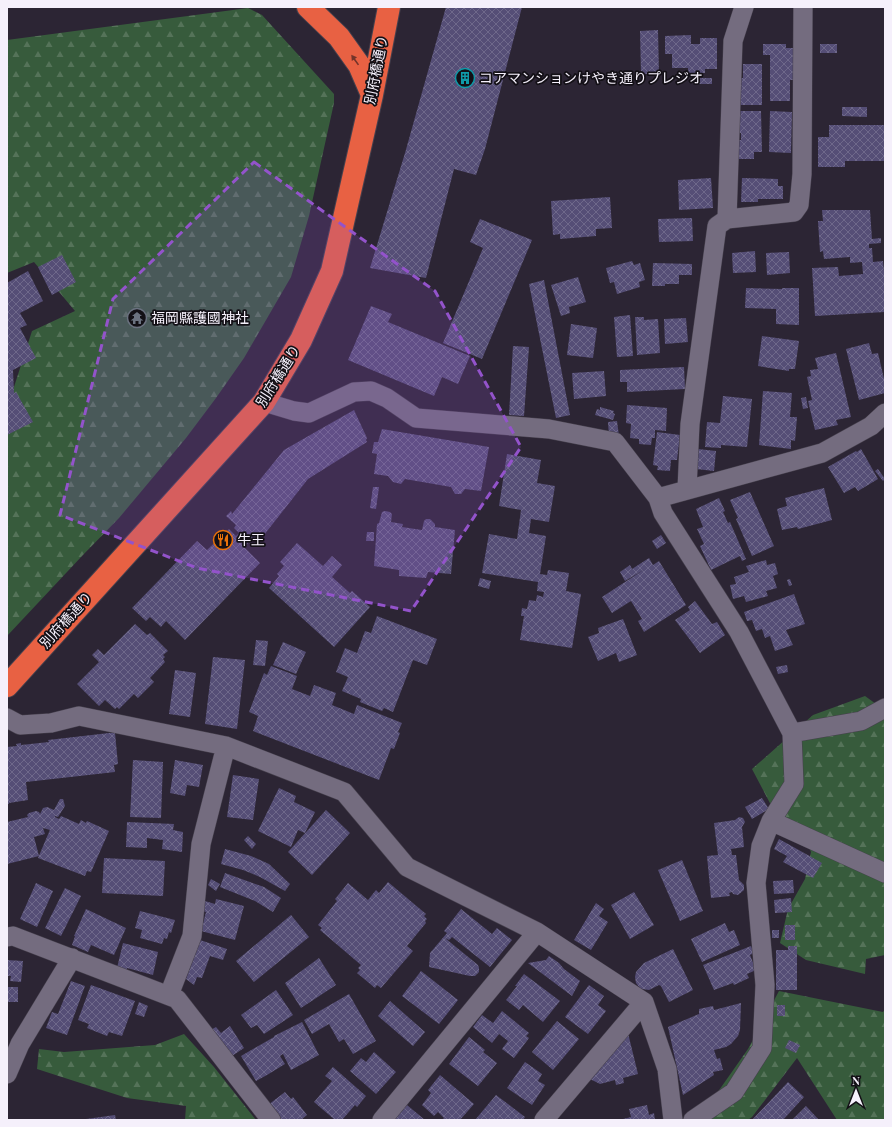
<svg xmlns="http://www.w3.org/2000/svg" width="892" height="1127" font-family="'Playfair Display','Noto Sans JP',serif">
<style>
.forest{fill:url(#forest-firs)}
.building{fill:url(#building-cross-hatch)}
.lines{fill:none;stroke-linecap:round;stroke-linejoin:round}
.street-casing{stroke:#46404d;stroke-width:20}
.highway-casing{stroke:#46404d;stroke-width:24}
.street{stroke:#746c7f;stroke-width:19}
.highway{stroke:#e86143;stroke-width:22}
.oneway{fill:#73342a}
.marked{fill:#9353cb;fill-opacity:0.2;stroke:#9353cb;stroke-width:3;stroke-dasharray:8 5;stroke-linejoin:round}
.labels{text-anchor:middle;stroke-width:3.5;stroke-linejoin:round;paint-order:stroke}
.street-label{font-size:14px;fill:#f5f0fb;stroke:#131016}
.poi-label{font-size:14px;fill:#f5f0fb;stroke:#131016;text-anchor:start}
</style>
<defs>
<pattern id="forest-firs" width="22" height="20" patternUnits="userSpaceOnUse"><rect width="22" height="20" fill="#375b3c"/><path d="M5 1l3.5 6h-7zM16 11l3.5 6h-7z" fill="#557359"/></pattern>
<pattern id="building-cross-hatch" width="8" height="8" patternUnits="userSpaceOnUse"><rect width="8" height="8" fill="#554e76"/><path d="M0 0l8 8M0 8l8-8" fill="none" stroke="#6e688a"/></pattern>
</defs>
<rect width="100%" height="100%" fill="#2c2534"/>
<path class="forest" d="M248,8L262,15L334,94V103L309,216L291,277L244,358L216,398L186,438L119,518L82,556L7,636V394L13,390L32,331L75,311L34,262L7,273V40Z
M865,696L876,704L885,716V955L866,959L865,974L806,960L780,943L788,909L805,879L811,852L801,828L772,807L752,769L813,715Z
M779,991L883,1012L885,1009V1120H837L797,1058L752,1117L748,1120H704L703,1113L748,1049Z
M184,1034L214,1067L256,1120H185L186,1106L127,1098L37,1069L39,1049L64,1052L155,1045Z"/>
<path class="building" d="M446,7H522L485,149L476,175L454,169L426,278L370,268L405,153Z
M658,30L659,74H641L640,31Z
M691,35V44H700V38H717V69H705V73H688V68H672V54H665V36Z
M763,44H786V48H793V80H790V101H770V55H763Z
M820,44H837V53H820Z
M743,64H762V105H739V78H743Z
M693,78H712V84H693Z
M842,107H867V117L842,116Z
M739,111H761L762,152H754V159H739L738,140H741V133H739Z
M770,111L792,112L791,153L769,152Z
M829,125H885V161H845V167H818V137H829Z
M711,178L713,208L679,210L678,180Z
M742,178L778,179V186H783V199H758V202H741Z
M610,197L612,228L596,229V236L560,239V234L553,235L551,201Z
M822,210H870L872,239L881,238V243L869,244V248H872L873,262L883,261L884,271H885V312L815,316L812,268L838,267L839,276L863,274L862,262L850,263V257L824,259L823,251L820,252L818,221H823Z
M692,218L693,241L659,242L658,219Z
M480,219L532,240L482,359L443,343L483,248L470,242Z
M755,251L756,272L733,273L732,253Z
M789,252L790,273L767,275L766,253Z
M62,255L76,282L52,295L38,267Z
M632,261L634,265L640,263L645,280L639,282L640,287L617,294L614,282L610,283L606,268Z
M653,263L692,264V275H679V284H665V286H652Z
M28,271L43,301L20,313L27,325L20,328L36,358L13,370L14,393L16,392L33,422L7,435V283Z
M578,277L586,302L569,307L570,313L561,316L551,285Z
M544,280L570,415L556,418L529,284Z
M746,288L782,289V288H799V325L776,324V309L745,308Z
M371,306L392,314L388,322L470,356L458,384L442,377L434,396L348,360Z
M630,315L633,356L617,357L614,317Z
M635,317H644V320L658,319L660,353L637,355Z
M686,318L688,342L665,344L664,319Z
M571,324L597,328L593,358L567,355Z
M762,336L799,341L795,369H789V371L758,366Z
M869,343L872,354L878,353L885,383V393L859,400L846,349Z
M513,346L529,347L524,416L509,415Z
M836,353L851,417L836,420L838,425L815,430L808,401L812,400L807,377L811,376L810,370L818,369L815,358Z
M684,367L685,389L627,392V382H620V370Z
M604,371L606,396L574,399L572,373Z
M763,391L792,393L790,417H797L795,441L791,440V449L759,445Z
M723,396L752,399L747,447L721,445V448L705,447L707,422L720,423Z
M806,397L808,408L803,409L801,398Z
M627,405L667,408L666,431L655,430V438H652L651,445L639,444V439L630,438L631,424L626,423Z
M600,407L614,411L613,413L615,414L613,420L595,415L597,409L600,410Z
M354,410L367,438L366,440L367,442L308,479L264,535L260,533L251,543L249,542L244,547L260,563L185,640L166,621L161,627L150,617L146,621L132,608L197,541L207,550L229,529L236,536L239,533L234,528L236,525L226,516L231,511L232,514L284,450Z
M617,421L619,436L609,437L608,422Z
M382,429L489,447L481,491L465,489L461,494H455L451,487L405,479L401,484L393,482L388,476L374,474L377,454L372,453L374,442H378Z
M657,432L680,435L677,460H671L670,471L657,470L658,466L653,465Z
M698,449L716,451L714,471L696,469Z
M861,449L878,479L858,491L855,487L844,493L828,467L856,451L857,452Z
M507,454L541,460L537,483L555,486L549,522L531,519L529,533L546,536L540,574L547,575L548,570L569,573L566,591L581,594L572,648L520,640L524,616H521L522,608L527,609L529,600L536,601L537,595L543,597L544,592L537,591L538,582L482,573L489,534L517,539L521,510L499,506Z
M878,469L885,479L883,481L875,471Z
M373,487H379L376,509L370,508Z
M824,488L832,520L798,529L797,527L782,530L777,509L787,506L785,498Z
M750,492L774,546L752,556L736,519L738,518L730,500Z
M719,498L725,511L723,512L728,523L730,522L746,559L742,561L740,556L711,570L700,546L704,544L697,529L703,527L696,509Z
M385,511L390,512L392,514L391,522L403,524L402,527L422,530L424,521L426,519H430L435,524V527L455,530L451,574L428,572L426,578L399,576V570L374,566L377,524L379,523L382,512Z
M367,532H374V541H366Z
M661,535L666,543L657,549L652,541Z
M297,543L323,566L332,556L342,565L332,577L350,593L352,591L370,607L334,647L269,588L279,576L277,574L284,566L280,562Z
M649,558L653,565L659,561L686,605L644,632L638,621L642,619L631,601L612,613L602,597L645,569L625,581L620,572L630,565L632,569Z
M766,560L767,565L775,563L778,574L773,576L777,588L766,591L768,596L746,602L744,596L733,599L730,585L736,584L734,577L749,572L746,566Z
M480,578L491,581L489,589L478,586Z
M790,579L792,585L789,586L787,580Z
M794,594L805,624L786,630L793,645L775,651L770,636L765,638L762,629L756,631L752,620L747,621L744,612Z
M695,601L712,624L717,622L725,635L700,653L675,620L690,610L688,607Z
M377,616L437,639L427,665L413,660L393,712L384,708L382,711L360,702L361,699L342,691L348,677L336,672L345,648L357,653L365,631L371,633Z
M623,619L637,655L619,662L616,653L598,661L588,637L599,633L598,628Z
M135,624L147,635L150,633L168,651L163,655L165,657L163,659L165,662L150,678L154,682L138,698L134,694L119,709L117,707L115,709L105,700L99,706L77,684L99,662L92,655L98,649L104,655Z
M256,640L268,641L265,666L253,665Z
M283,642L306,652L296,674L273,665Z
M213,657L245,660L237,729L205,724Z
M787,665L788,672L778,674L776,667Z
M271,666L297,676L292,689L310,696L314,685L336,693L332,705L354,714L357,705L402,723L398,732L400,733L394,749L391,748L379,780L253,731L258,716L249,712L264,673L267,675Z
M175,670L196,673L190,717L169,714Z
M109,733H115L118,764L114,765L115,772L26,782L28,800L9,803V804H7V747L17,746L16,744L21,743V745L49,742L48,740Z
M133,760L163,762L161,818L130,817Z
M175,760L203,765L199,787L187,785L185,796L170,793Z
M233,775L259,779L253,820L227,817Z
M279,788L296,796L294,802L315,812L305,833L298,830L291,847L258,831Z
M762,798L769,809L752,819L745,807Z
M60,799H63L65,806L58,817L55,816V817L59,819L61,816L79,824L81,820L86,823L87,821L109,831L91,872L87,871L85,876L38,858L52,825L50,830L43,828L45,834L34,837L39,856L7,864V822L28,817L27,815L29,813L36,811L39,812L40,814L43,808L47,807L54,810Z
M326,810L350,833L312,875L288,852Z
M739,817L743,818L745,822L742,827L744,847L731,849L732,855H736L739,880L744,885V890L738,895L733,894L732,892L729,893L730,896L711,898L707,856L718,855L714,823L735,820Z
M127,822L174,824L173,830L183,832L182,852L162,849L163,840L147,838V848L126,847Z
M248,836L256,844L252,849L244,840Z
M779,839L822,863L813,878L783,862L787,856L774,849Z
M225,849L251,856L269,864L290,884L285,891L260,877L243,870L221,864Z
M104,858L165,861L163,896L102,893Z
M682,860L703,911L680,921L658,870Z
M225,873L264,887L281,898L273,912L255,901L220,887Z
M211,879L220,884L216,891L208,885Z
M793,880L794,893L774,894L773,881Z
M388,882L426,914L424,916L427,919L425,921L426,923L407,946L413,951L381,988L377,985L375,988L357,973L360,970L358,968L361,965L320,930L322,928L318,925L337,901L335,899L348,883L368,900L376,890L379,893Z
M36,883L53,891L37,927L20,919Z
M65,888L81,896L61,936L45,928Z
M634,892L654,925L630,939L611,905Z
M791,898L792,912L775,913L774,900Z
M216,899L244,906L235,940L201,931L206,912L202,911L205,901L215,904Z
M596,903L604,909L599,916L608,922L591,950L574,940Z
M86,909L126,928L114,955L91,945L88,952L72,945L75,936H74Z
M461,909L492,934L497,928L512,940L490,967L452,937L449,940L445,938L478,965L479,968V972L475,976H470L429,967L430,953L447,933L444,931Z
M140,911L175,920L171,933L169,932L167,939L164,938L162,944L140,938L142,930L135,928Z
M291,915L309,937L254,982L236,961Z
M725,923L729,932L734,930L740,945L702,962L691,939Z
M785,925H795V940H785Z
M772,930H779V938H772Z
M197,939L227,949L223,960L210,956L202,978L197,977L194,985L186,979L193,959Z
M123,943L158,952L153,975L127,968V970L117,968Z
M751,946L754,953L750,955L756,970L747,974L749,978L734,985L733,983L714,990L703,965Z
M788,946H797V990H776V950H788Z
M673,949L693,990L669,1002L661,986L659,985L649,990L642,989L639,987L636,983L635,977L636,972L644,963Z
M549,956L559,963L564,969L580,981L572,996L528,963L546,960Z
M319,958L336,985L301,1008L285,983Z
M7,960L23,961L21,982L10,981L11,976H7Z
M421,971L458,1000L439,1024L402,996Z
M524,974L560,1001L543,1022L523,1005L519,1010L506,1000L517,986H515Z
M71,981L85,986L67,1035L46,1028L52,1012L58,1014Z
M91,985L135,1001L122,1036L109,1032L107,1036L87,1028L89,1024L78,1020Z
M589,985L604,996L598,1005L606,1011L588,1034L565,1017Z
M8,987H18V1002H7Z
M276,990L293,1015L264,1034L257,1025L251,1028L241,1015Z
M349,994L376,1041L353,1054L344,1039L339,1042L329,1024L312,1034L304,1020Z
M390,1001L425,1032L413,1046L378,1016Z
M139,1002L148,1006L144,1017L135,1014Z
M741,1003L740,1030L738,1036L731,1044L726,1047L714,1050L717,1059L720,1058L723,1070L713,1072L714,1075L683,1095L668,1027L699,1014V1009L713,1006L714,1010Z
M777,1005H785V1016H777Z
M502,1011L529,1033L526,1036L529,1038L514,1058L502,1049L508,1041L499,1034L492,1043L473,1027L482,1015L493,1023Z
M557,1021L579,1039L553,1070L532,1052Z
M302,1022L319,1055L291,1070L283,1054L280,1056L285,1064L267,1075L256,1081L241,1056L274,1037V1036Z
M230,1026L244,1048L226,1060L205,1033L216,1027L221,1033Z
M627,1029L638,1074L623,1078L624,1083L616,1085L615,1080L600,1084L590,1079Z
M469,1037L485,1050L483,1052L497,1063L478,1086L449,1064Z
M789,1040L800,1045L796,1053L785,1048Z
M374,1052L396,1072L376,1094L350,1071L361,1058L366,1062Z
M525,1062L542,1074L538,1081L545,1085L532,1105L507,1088Z
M333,1067L366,1096L357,1107L355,1105L342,1120H335L314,1102L332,1081L325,1076Z
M440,1075L474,1104L460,1120H442L444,1118L438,1112L434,1116L422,1105L431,1093L428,1090Z
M788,1082L804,1097L783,1120H752Z
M285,1092L291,1099L293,1097L307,1115L301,1120H279L268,1105Z
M496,1095L525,1117L523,1120H475Z
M407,1105L425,1120H394Z
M647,1105L649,1115L654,1113L655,1120H619L631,1117L629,1109Z
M806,1106L819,1120H792Z
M115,1115L116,1120H86V1119Z"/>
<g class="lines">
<g class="street-casing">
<path id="street" d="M727,219L733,41L744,7
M264,402L294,411L309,413L354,392L371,391L387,398L416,418L549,429L615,442L658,498L663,513L739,632L792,733L794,784L771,821L761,846L756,883L765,985L762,1048L734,1092L693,1120
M687,489L690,424L717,226L727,219L794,212L799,205L802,174L803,7
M658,498L822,453L871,426L885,413
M7,718L20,725L51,723L79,716L226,746L344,792L407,867L537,932L644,1002L667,1069L673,1120
M792,733L861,721L885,708
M771,821L885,873
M7,937L13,936L177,999L271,1120
M169,995L192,936L201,844L226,746
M7,1074L20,1044L72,958
M382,1120L537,932
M544,1120L644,1002"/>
</g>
<g class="highway-casing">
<path id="highway" d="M308,7L339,37L359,65L372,95
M7,686L264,402L301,340L332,271L372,95L389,7"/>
</g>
<use href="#street" class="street"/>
<use href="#highway" class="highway"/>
</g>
<defs><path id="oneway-solid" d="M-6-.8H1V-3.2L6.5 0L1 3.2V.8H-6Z"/></defs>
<use class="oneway" href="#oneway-solid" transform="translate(355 60) rotate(-125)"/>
<path class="marked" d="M254,162L435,291L521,447L411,611L197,568L60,515L113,299Z"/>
<defs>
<g id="building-ring" transform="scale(1)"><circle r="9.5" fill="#131016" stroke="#0f9aa8" stroke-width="1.5"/><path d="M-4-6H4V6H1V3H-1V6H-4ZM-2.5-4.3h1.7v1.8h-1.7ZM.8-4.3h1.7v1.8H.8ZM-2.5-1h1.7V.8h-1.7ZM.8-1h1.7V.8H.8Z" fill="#0f9aa8"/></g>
<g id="temple-ring" transform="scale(1)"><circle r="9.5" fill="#131016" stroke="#6b7280" stroke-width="1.5"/><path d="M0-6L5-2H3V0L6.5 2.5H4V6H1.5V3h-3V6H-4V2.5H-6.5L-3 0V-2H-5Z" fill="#6b7280"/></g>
<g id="restaurant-ring" transform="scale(1)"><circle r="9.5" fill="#131016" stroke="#e8710a" stroke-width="1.5"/><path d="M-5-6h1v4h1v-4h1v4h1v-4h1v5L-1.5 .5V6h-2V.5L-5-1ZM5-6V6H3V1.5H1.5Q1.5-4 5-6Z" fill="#e8710a"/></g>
</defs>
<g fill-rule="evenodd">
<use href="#building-ring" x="465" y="78"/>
<use href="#temple-ring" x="137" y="318"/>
<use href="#restaurant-ring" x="223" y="540"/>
</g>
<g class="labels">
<g class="street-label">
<text transform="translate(376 70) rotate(-79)" y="5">別府橋通り</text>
<text transform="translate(278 376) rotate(-58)" y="5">別府橋通り</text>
<text transform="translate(66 620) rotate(-48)" y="5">別府橋通り</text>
</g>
<g class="poi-label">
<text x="479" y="83">コアマンションけやき通りプレジオ</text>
<text x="151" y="323">福岡縣護國神社</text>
<text x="237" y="545">牛王</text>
</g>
</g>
<rect width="892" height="1127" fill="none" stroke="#f5f0fb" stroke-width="16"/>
<g transform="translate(856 1091)" stroke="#131016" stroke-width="3" paint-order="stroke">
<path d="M0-3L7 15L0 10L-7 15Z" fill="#f5f0fb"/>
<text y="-6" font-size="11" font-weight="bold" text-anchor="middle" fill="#f5f0fb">N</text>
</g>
</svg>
